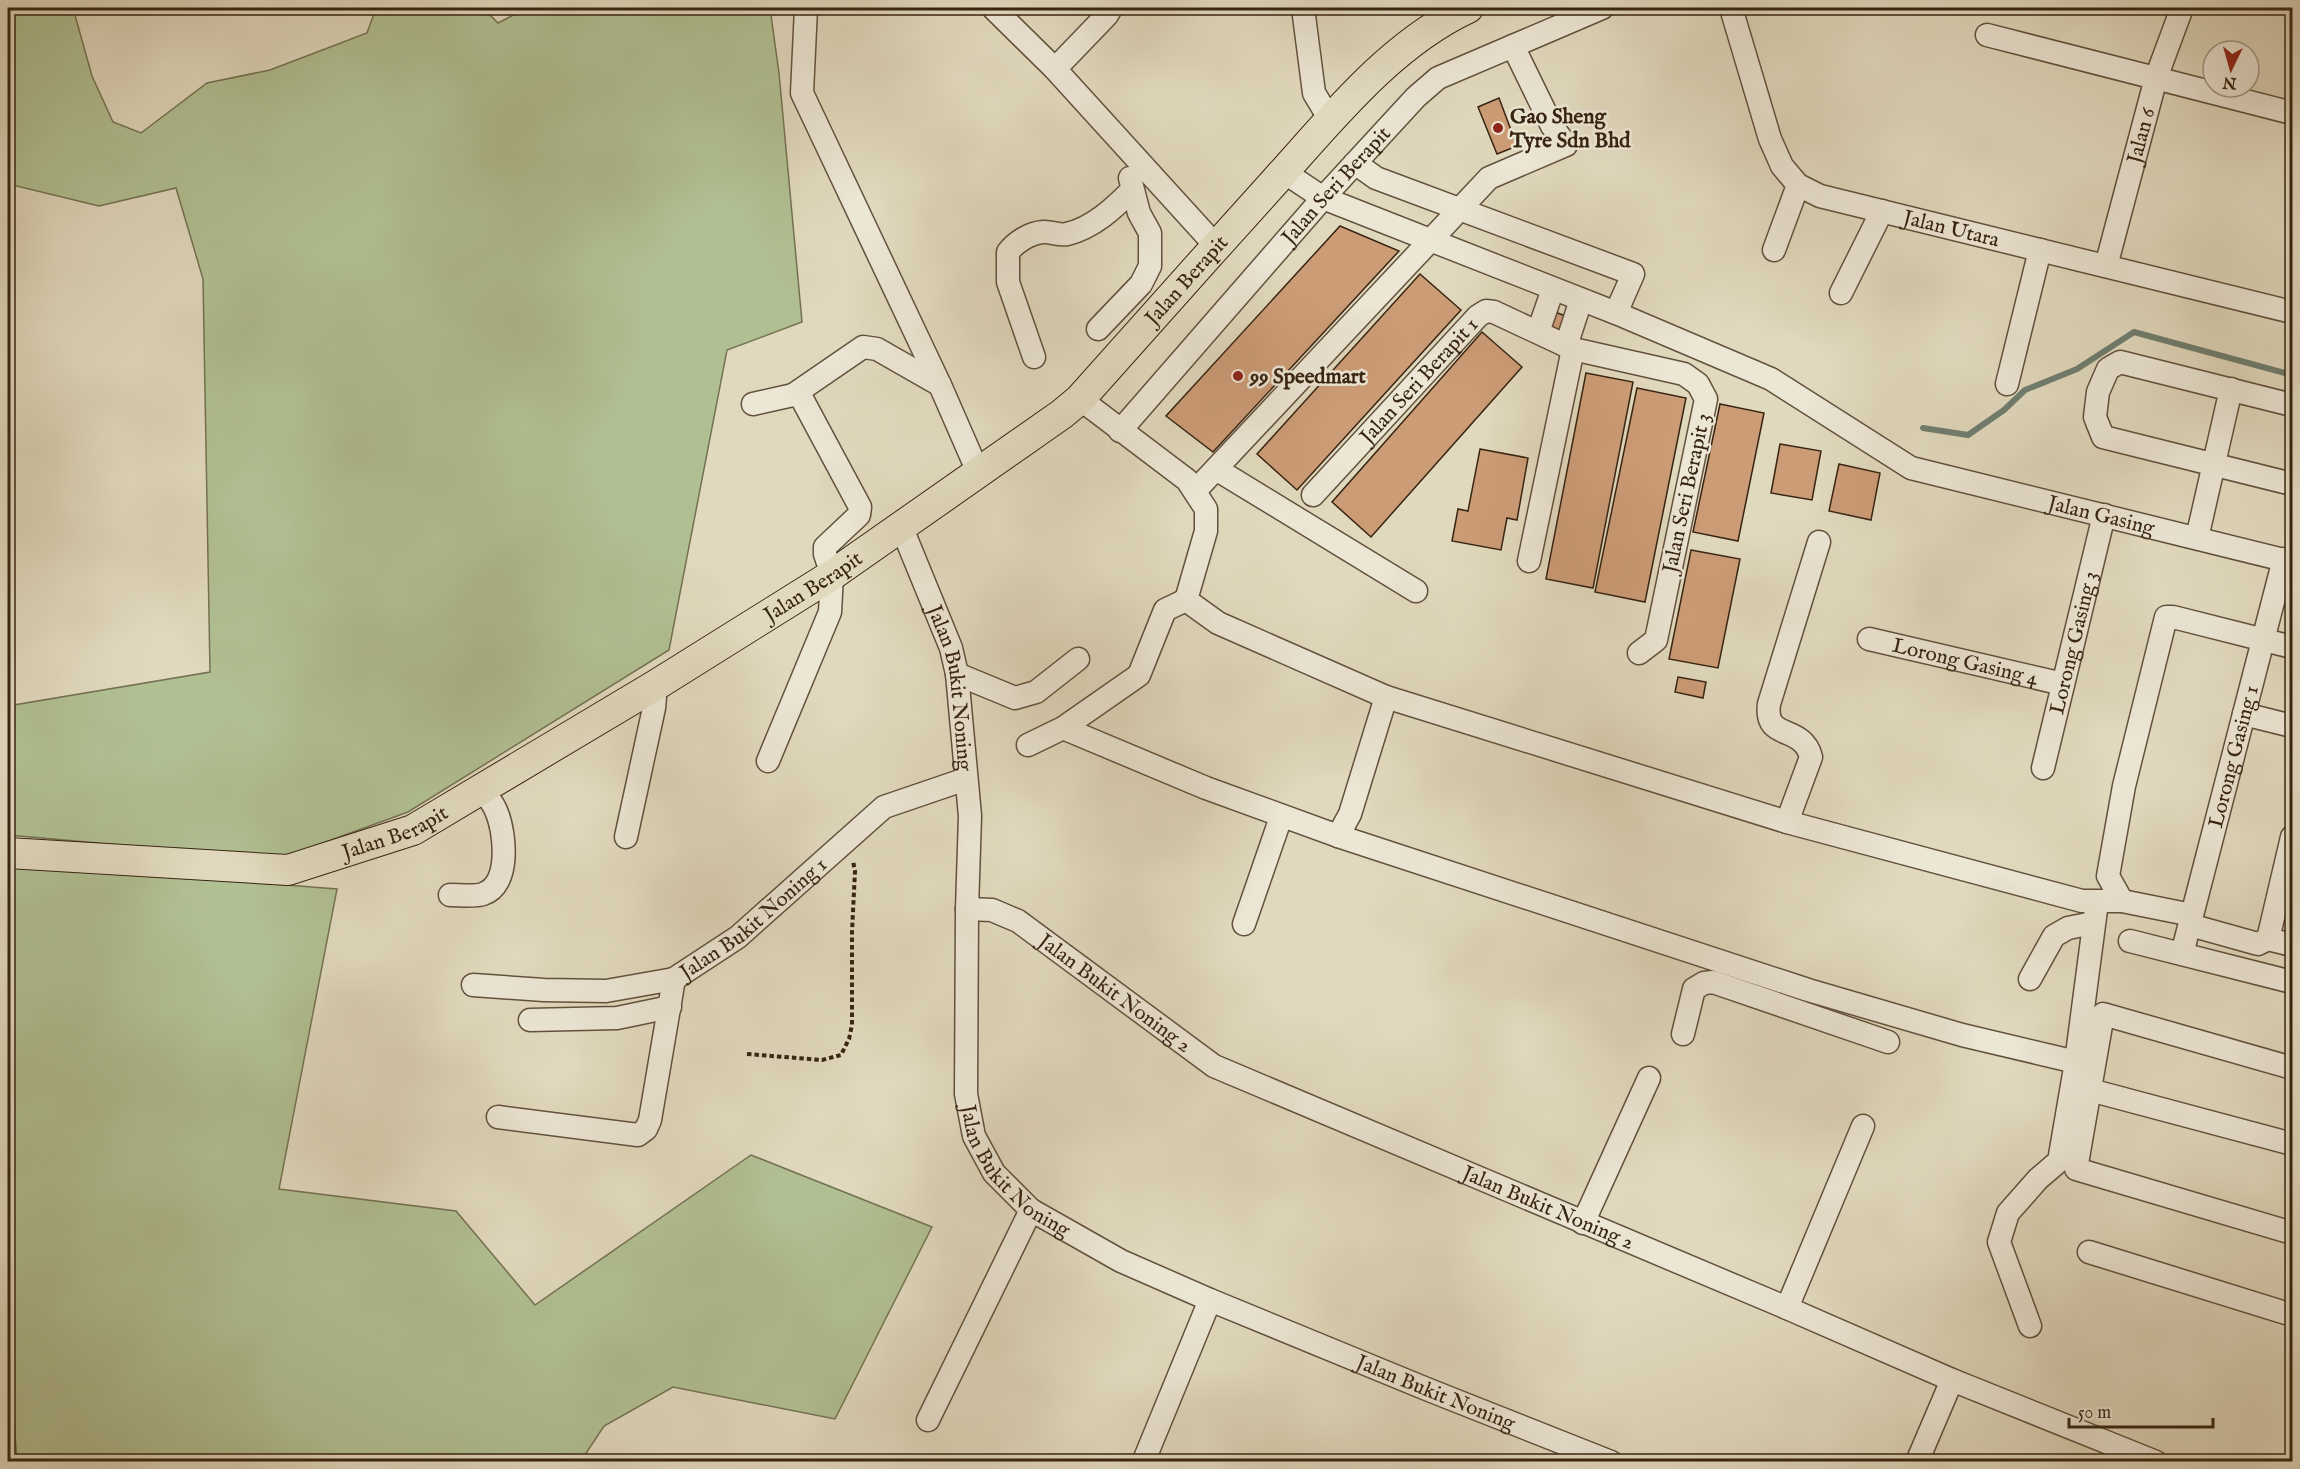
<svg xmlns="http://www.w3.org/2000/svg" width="2300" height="1469" font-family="'IM FELL English',serif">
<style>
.green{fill:#b1c093;stroke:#747252;stroke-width:1.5}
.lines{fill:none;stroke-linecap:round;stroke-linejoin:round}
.stream{stroke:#6f7e70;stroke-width:6}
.building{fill:#cc9c77;stroke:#372412;stroke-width:1.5}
.minor-casing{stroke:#62513d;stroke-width:25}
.major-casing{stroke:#372412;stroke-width:32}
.path{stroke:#372412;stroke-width:4;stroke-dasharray:4.5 3;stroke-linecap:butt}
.minor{stroke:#ece6d5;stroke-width:22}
.major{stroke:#e1d9be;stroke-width:30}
.poi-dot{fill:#8f2418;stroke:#ece6d5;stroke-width:2}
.labels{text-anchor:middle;stroke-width:5;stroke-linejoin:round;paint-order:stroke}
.poi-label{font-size:21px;font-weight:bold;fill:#372412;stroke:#ece6d5;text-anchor:start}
.street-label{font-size:21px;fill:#372412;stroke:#ece6d5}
</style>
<rect width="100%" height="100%" fill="#e1d9be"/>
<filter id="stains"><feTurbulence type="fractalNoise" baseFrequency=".00333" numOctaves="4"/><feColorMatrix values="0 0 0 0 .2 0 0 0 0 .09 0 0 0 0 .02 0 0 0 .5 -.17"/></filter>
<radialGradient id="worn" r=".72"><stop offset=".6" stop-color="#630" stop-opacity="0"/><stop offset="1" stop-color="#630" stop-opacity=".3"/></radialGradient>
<path class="green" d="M8,8H73L92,76L113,122L141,133L207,83L270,70L367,33L376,8H483L498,23L527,8H770L779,73L802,322L727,350L669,650L408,812L279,859L8,835V706L210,672L203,279L176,188L99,206L8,184Z
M8,863L337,889L279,1189L456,1211L535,1305L751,1155L932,1227L835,1419L673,1387L604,1426L581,1461H17L8,1334Z"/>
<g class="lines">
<path class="stream" d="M1923,428L1968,435L2004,410L2025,390L2077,369L2134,332L2292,375"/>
</g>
<path class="building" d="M1499,98L1517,146L1497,154L1478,107Z
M1340,226L1399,251L1213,452L1166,416Z
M1420,274L1461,310L1297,490L1257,454Z
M1553,311L1565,316L1559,330L1548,325Z
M1482,332L1522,367L1371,537L1332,502Z
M1586,373L1633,382L1593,588L1546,579Z
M1637,388L1686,398L1645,602L1595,592Z
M1720,404L1764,413L1738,541L1693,532Z
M1780,444L1821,451L1812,500L1771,493Z
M1480,449L1528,458L1517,520L1507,518L1501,550L1452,541L1458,509L1468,511Z
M1839,464L1880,473L1871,520L1829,511Z
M1691,550L1740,559L1718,668L1669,659Z
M1678,677L1706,682L1703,698L1675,692Z"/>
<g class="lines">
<g class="minor-casing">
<g id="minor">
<path d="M806,8L802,93L940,385L978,472"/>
<path d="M993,8L1055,69L1216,246"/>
<path d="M1303,8L1314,93L1329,118"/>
<path id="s1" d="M1731,8L1770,139L1782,166L1798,185L1820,196L2292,312"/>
<path d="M1987,35L2292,113"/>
<path d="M1055,69L1107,15L1111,8"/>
<path d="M1355,163L1376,178L1633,274L1616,313"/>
<path id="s2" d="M1284,172L1323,198L1616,313L1771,379L1911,468L2292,562"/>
<path d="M1774,250L1798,185"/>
<path id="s3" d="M2106,266L2156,78L2182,8"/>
<path d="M1841,293L1882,211"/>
<path d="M1098,329L1141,284L1150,266V233L1139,213L1130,178"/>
<path d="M1538,332L1553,289"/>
<path d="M1566,346L1581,300"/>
<path d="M1034,357L1008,282V252C1016,242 1030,233 1043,232C1051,231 1059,236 1067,234C1093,228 1114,208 1132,190"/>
<path d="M2007,384L2040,250"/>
<path d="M793,395L863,347L877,349L940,385"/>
<path d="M1080,399L1187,480L1206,509V531L1186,600L1218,623L1386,697L1787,822L2082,901H2122L2192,915"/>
<path d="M753,404L793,395L801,397L860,507L859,515L825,547V554L832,575L830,612L768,761"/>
<path d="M2292,405L2120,362L2108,369L2098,392L2095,417L2103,437L2292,484"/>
<path id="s4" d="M1120,431L1323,198L1416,97L1438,78L1602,8"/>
<path d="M1216,469L1416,591"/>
<path d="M1195,491L1489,178L1566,145L1552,126L1513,46"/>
<path id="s5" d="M1313,495L1478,316L1486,311L1494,312L1573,349L1684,374L1698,384L1706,399L1656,640L1639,653"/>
<path id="s6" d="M901,526L951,648L957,674L970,816L967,909L966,1094L974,1136L994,1173L1031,1210L1121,1261L1210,1300L1429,1390L1611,1462"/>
<path d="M2197,538L2231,389"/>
<path d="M1529,561L1573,349"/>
<path id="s7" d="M1869,639L2063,684"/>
<path d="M957,674L1015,698L1036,692L1078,659"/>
<path d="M2244,714L2292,726"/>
<path d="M1063,728L1206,788L1338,836L1808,990L1962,1035L2076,1062"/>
<path d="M1028,745L1063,728L1139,675L1165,610L1186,600"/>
<path id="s8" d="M2043,768L2104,515"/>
<path d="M1787,822L1811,757C1802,723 1764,742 1769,704L1819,542"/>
<path d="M1338,836L1350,814L1386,697"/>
<path d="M626,837L654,708L656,685"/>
<path d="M450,895C460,895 474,897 483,894C511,885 505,833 497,813C494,804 487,796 482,789"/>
<path d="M2122,901L2108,876L2124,786L2166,617H2173L2292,647"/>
<path id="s9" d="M967,909L992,910L1018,921L1214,1066L1787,1308L1952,1380L2156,1462"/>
<path d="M1244,924L1281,817"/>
<path d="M2190,925L2258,944L2268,939L2292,945"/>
<path d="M2268,939L2292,837"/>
<path d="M2130,941L2292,982"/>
<path id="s10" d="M2182,954L2284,559"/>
<path d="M2030,979L2054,936L2068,928L2093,923"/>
<path d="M473,985L544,990L606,991L674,979"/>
<path d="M530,1020L617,1018L670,1007"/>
<path d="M1683,1034L1694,989L1704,983L1713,982L1888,1042"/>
<path d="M2292,1068L2103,1014L2076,1169L2292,1233"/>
<path d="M2090,1090L2292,1144"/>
<path id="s11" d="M498,1117L638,1135L646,1129L650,1120L674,979L738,937L884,807L966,779"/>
<path d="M1583,1223L1649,1078"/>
<path d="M2089,1252L2292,1315"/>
<path d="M1787,1308L1863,1126"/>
<path d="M2030,1326L1999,1242L2008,1213L2038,1179L2059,1161L2076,1062L2097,902"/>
<path d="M928,1420L1031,1210"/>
<path d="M1146,1462L1145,1458L1210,1300"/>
<path d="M1917,1462L1952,1380"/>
</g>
</g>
<g class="major-casing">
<g id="major">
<path id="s12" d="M8,853L288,870L413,830L656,685L832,575L1062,414L1080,399C1145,326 1211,252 1277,179C1333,117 1391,44 1468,8"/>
</g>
</g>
<path class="path" d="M747,1054L822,1060L841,1055L849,1039L852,1025V932L855,871L853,861"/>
<use href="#minor" class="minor"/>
<use href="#major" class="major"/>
</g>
<g class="poi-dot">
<circle cx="1498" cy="128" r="6"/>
<circle cx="1238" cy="376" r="6"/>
</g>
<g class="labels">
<g class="poi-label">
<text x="1510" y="123">Gao Sheng<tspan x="1510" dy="24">Tyre Sdn Bhd</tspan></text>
<text x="1250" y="383">99 Speedmart</text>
</g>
<g class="street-label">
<text dy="7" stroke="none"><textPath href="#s3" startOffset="135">Jalan 6</textPath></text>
<text dy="7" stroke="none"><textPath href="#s4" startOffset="327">Jalan Seri Berapit</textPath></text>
<text dy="7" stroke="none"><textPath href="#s1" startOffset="351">Jalan Utara</textPath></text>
<text dy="7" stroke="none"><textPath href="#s12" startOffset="1366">Jalan Berapit</textPath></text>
<text dy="7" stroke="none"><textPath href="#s5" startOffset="156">Jalan Seri Berapit 1</textPath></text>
<text transform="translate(1686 493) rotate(-78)" y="7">Jalan Seri Berapit 3</text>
<text dy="7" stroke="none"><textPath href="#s2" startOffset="892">Jalan Gasing</textPath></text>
<text dy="7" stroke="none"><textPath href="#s12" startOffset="880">Jalan Berapit</textPath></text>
<text dy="7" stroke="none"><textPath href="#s8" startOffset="129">Lorong Gasing 3</textPath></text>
<text dy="7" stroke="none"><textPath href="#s7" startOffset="99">Lorong Gasing 4</textPath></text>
<text dy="7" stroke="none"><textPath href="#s6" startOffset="171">Jalan Bukit Noning</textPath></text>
<text dy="7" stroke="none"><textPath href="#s10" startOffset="204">Lorong Gasing 1</textPath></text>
<text dy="7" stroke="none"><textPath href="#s12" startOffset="394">Jalan Berapit</textPath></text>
<text dy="7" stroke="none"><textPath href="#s11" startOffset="404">Jalan Bukit Noning 1</textPath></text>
<text dy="7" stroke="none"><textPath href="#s9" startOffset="174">Jalan Bukit Noning 2</textPath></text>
<text dy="7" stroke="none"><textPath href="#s6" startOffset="675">Jalan Bukit Noning</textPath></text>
<text dy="7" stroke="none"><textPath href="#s9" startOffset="660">Jalan Bukit Noning 2</textPath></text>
<text dy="7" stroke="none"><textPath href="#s6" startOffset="1161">Jalan Bukit Noning</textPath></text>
</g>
</g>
<rect width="2300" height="1469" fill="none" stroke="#e1d9be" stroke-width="30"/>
<rect x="9" y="9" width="2282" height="1451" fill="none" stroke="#372412" stroke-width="3"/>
<rect x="15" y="15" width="2270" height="1439" fill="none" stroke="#372412" stroke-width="1.5"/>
<g transform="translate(2231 69) rotate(185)"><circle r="28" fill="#ece6d5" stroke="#a49887" stroke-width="1.5"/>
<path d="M0-4.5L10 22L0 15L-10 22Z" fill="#8f2418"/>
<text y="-9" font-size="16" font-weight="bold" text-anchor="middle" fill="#372412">N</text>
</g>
<path d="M2069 1418v9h144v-9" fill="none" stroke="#372412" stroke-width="3"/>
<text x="2078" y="1418" font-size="18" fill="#372412" stroke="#ece6d5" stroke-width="4.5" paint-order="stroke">50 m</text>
<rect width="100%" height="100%" filter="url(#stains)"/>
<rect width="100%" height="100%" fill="url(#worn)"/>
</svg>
